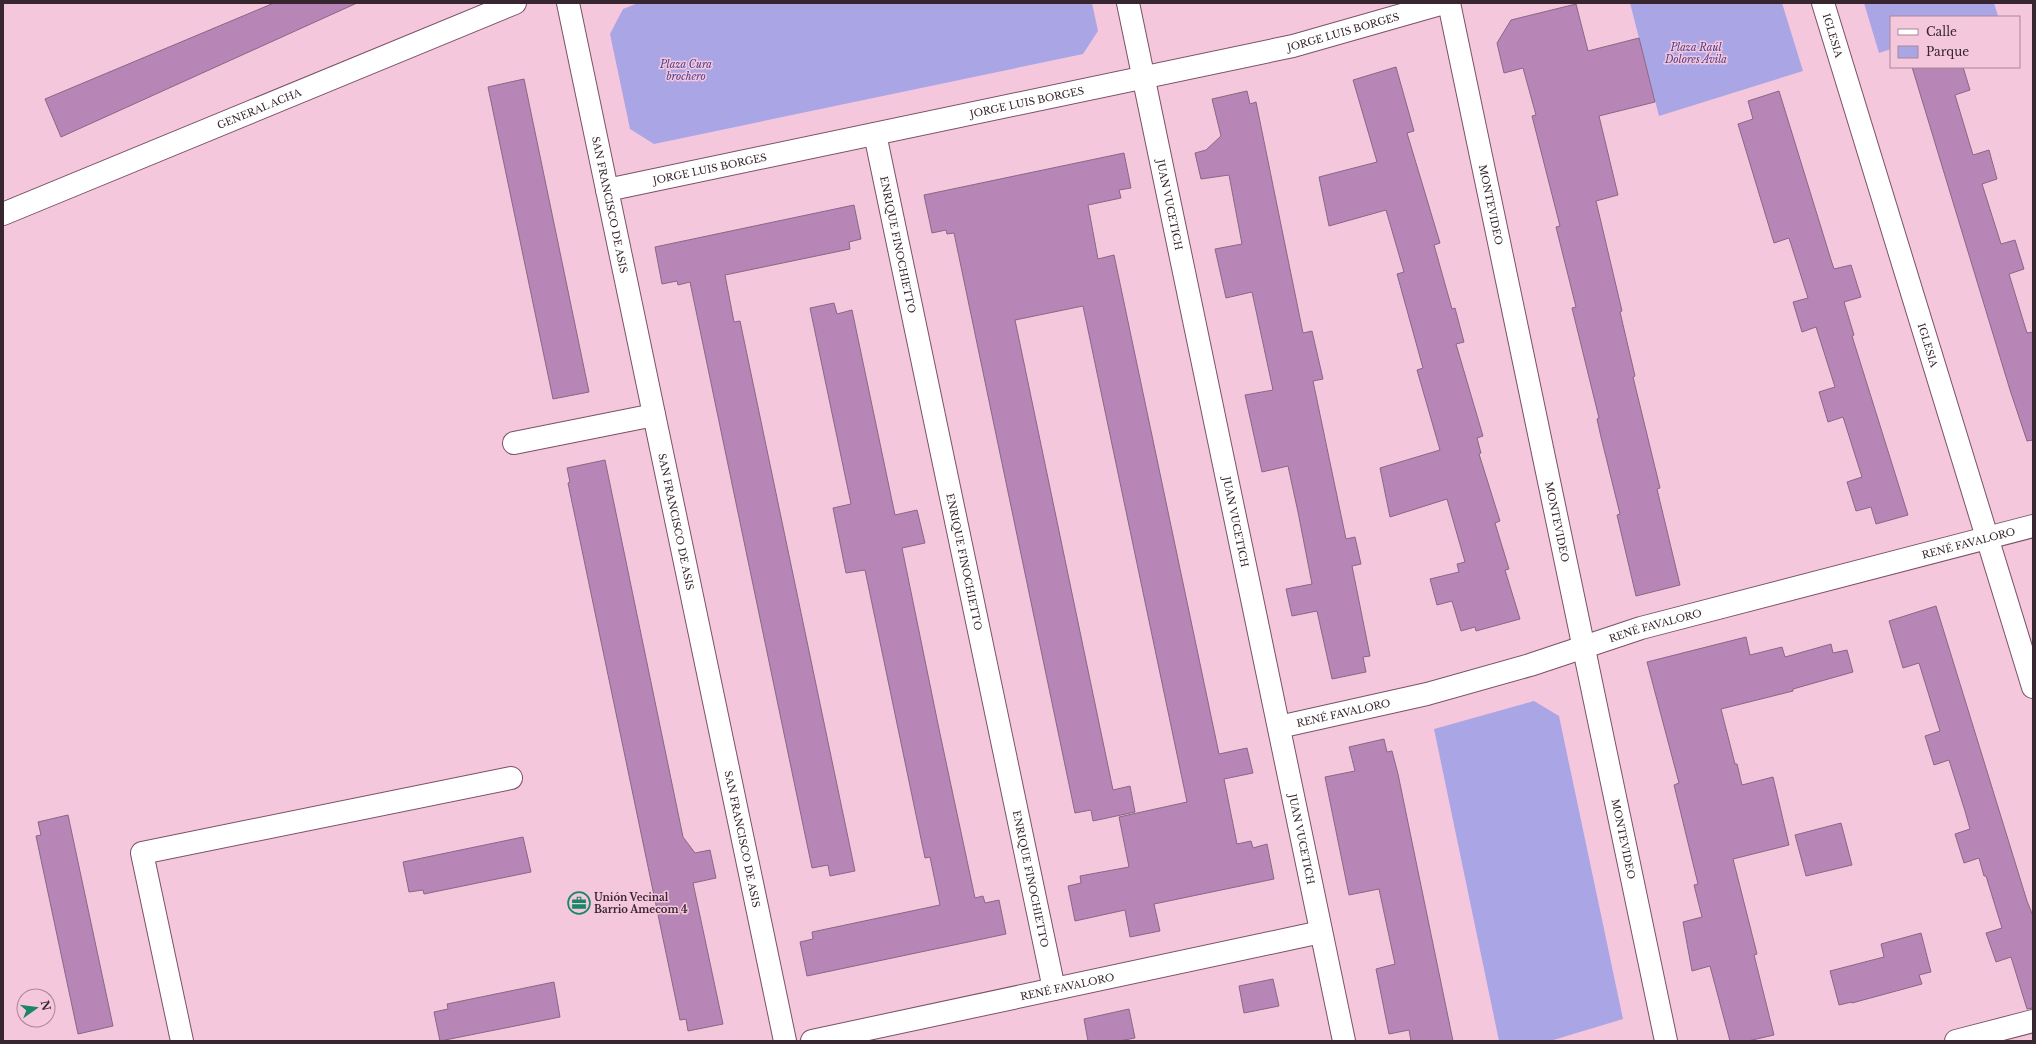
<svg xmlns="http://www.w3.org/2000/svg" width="2036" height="1044" font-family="'Libre Baskerville',serif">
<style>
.green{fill:#aaa5e5}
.building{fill:#b785b6;stroke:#876886}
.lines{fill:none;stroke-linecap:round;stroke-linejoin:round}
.minor-casing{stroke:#7a5266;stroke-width:24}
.secondary-casing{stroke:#7a5266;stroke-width:24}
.minor{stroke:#fff;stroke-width:22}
.secondary{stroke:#fff;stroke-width:22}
.labels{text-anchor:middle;stroke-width:3;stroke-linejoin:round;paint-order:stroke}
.street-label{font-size:10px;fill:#37262f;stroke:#f5c7dd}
.park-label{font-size:10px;font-style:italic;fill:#4c408c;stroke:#f5c7dd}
.poi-label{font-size:10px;font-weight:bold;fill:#37262f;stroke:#f5c7dd;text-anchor:start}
</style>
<rect width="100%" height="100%" fill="#f5c7dd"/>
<path class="green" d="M638,3H1092L1098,31L1083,54L654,144L630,129L610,34L623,9Z
M1630,3H1782L1803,71L1659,116Z
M1864,3H1994L1998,16L1891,17V49L1879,53Z
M1534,701L1559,716L1623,1019L1550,1041H1499L1434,729Z"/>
<path class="building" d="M274,3H357L61,137L45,99Z
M1576,4L1588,51L1639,38L1655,102L1599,116L1618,195L1596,201L1622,311L1620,312L1635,376L1633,377L1660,488L1657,489L1680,585L1636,596L1617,515L1620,514L1601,437L1597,419L1599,418L1572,308L1576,307L1556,227L1560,226L1532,116L1536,115L1523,68L1504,73L1497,43L1511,20Z
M1396,67L1414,131L1407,133L1440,243L1434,245L1452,309L1455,308L1464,342L1456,344L1483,436L1477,438L1481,453L1479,454L1500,521L1495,523L1509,569L1505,570L1520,619L1476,631L1475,627L1461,631L1452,601L1437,605L1430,579L1459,572L1457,564L1465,562L1447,499L1390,517L1380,468L1440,450L1417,370L1423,368L1397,274L1404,272L1386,210L1329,226L1319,177L1377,162L1353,80Z
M1912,67H1963L1970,90L1955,95L1973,155L1989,150L1997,179L1982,184L2001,244L2015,240L2024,269L2009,274L2027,333L2033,332V440L2027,441L2010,390Z
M524,79L589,392L553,399L488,87Z
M1247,91L1250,104L1256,102L1303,333L1312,331L1323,379L1313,381L1346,539L1355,537L1361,564L1352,566L1370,656L1363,657L1366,672L1332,679L1317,611L1292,616L1286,589L1312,584L1298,512L1288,466L1262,472L1245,395L1273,390L1252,292L1226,298L1215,249L1242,244L1229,175L1201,179L1195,153L1206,150L1221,136L1212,99Z
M1779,91L1832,263L1834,269L1851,265L1861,297L1844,302L1854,335L1852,336L1908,515L1876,524L1871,507L1856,511L1847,482L1862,477L1843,417L1828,422L1819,392L1835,387L1816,327L1802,332L1793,302L1808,298L1789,238L1774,243L1738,124L1753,119L1748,101Z
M1124,153L1131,188L1119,190L1121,198L1088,205L1098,259L1114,255L1219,754L1247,748L1253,773L1224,779L1237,844L1251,841L1253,848L1267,844L1274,879L1154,904L1160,931L1130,937L1125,910L1075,921L1068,886L1081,883L1080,876L1129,867L1119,817L1187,802L1083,306L1015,320L1113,790L1130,786L1135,812L1093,821L1091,810L1075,813L954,233L947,234L946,230L932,233L924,195Z
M854,205L861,239L849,242L850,249L725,275L734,322L740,321L855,871L830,876L828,865L812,868L690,282L678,285L677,281L662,284L655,247Z
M834,303L837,314L852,310L895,515L917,510L925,543L902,548L939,729L975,898L983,896L985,903L999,900L1006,934L807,976L800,942L813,939L812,932L940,905L930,857L925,858L865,570L846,573L833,508L851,504L810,308Z
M605,460L683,837L695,853L710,850L716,878L693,883L723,1024L688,1031L686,1019L680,1020L568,483L570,482L567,468Z
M1936,606L2027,901L2033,916V1008L2027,1009L2011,957L1996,962L1986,933L2002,928L1986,876H1984L1979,858L1964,863L1955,834L1970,829L1965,811L1949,760L1934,765L1925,736L1940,731L1919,663L1903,668L1889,621Z
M1746,637L1750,655L1782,647L1785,657L1831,644L1833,653L1847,650L1853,672L1793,689V691L1721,709L1735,764H1737L1742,785L1773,777L1789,845L1733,859L1757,954L1754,955L1774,1035L1748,1041H1730L1710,966L1692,971L1683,922L1702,917L1694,885L1698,884L1674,785L1679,783L1647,662Z
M1384,739L1387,752L1392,751L1398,774L1453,1041H1411L1409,1030L1389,1034L1376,969L1395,964L1379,889L1349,895L1325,777L1355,771L1349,747Z
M68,815L113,1026L78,1034L36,836L41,835L38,822Z
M1841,823L1852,865L1806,876L1795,835Z
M523,837L531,872L424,894L423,890L409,892L403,862Z
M1921,933L1931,972L1919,975L1922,984L1852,1003V1002L1839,1005L1830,971L1884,957L1881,944Z
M1273,979L1279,1006L1244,1013L1239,986Z
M554,982L560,1017L440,1041L434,1012L448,1009L447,1004Z
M1129,1009L1135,1038L1119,1041H1088L1084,1019Z"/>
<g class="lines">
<g class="minor-casing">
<g id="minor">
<path id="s1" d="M568,3L785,1041"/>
<path id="s2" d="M1128,3L1344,1041"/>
<path id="s3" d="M1449,3L1666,1041"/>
<path id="s4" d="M1823,3L2033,687"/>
<path id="s5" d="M875,134L1054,989"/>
<path id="s6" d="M607,190L1293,46L1444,3"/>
<path d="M514,443L654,415"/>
<path id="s7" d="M1279,727L1427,694L1530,665L1641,628L2033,526"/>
<path d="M182,1041L142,853L511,778"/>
<path id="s8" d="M812,1041L1321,932"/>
<path d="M1956,1041L2033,1021"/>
</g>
</g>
<g class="secondary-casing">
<g id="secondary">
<path id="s9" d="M3,214L515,3"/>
</g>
</g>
<use href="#minor" class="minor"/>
<use href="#secondary" class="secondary"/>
</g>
<defs>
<g id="office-ring" transform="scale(1.15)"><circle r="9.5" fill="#f5c7dd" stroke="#178766" stroke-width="1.5"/><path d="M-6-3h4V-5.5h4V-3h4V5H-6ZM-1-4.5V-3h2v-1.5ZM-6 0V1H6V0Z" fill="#178766"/></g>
</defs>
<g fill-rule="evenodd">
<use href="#office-ring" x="579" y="903"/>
</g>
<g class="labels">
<g class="street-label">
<text dy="4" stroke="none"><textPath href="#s6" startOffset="753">JORGE LUIS BORGES</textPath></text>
<text dy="4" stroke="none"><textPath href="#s4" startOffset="34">IGLESIA</textPath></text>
<text dy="4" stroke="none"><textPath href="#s6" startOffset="429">JORGE LUIS BORGES</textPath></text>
<text dy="4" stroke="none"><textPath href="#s9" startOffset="277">GENERAL ACHA</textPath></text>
<text dy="4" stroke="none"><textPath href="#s6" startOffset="105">JORGE LUIS BORGES</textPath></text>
<text dy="4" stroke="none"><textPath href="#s1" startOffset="206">SAN FRANCISCO DE ASIS</textPath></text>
<text dy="4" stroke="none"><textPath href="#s2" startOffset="206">JUAN VUCETICH</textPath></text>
<text dy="4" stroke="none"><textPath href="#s3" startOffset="206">MONTEVIDEO</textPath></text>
<text dy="4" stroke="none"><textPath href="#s5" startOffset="113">ENRIQUE FINOCHIETTO</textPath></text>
<text dy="4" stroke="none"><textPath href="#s4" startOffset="358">IGLESIA</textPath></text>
<text dy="4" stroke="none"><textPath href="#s1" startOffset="530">SAN FRANCISCO DE ASIS</textPath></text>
<text dy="4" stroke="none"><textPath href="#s2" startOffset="530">JUAN VUCETICH</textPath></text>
<text dy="4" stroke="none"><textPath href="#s3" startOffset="530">MONTEVIDEO</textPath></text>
<text dy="4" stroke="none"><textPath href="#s7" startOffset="714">RENÉ FAVALORO</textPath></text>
<text dy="4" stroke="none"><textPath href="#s5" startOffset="437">ENRIQUE FINOCHIETTO</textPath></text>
<text dy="4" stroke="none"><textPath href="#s7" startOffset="390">RENÉ FAVALORO</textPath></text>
<text dy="4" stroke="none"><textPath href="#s7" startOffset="66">RENÉ FAVALORO</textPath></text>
<text dy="4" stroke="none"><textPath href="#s1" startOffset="854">SAN FRANCISCO DE ASIS</textPath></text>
<text dy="4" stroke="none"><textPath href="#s2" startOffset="854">JUAN VUCETICH</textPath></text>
<text dy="4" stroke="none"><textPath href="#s3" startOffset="854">MONTEVIDEO</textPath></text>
<text dy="4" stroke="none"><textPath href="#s5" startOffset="761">ENRIQUE FINOCHIETTO</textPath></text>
<text dy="4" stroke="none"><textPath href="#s8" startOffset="261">RENÉ FAVALORO</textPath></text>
</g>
<g class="park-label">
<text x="1696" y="51">Plaza Raúl<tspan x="1696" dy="12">Dolores Ávila</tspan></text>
<text x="686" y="68">Plaza Cura<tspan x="686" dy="12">brochero</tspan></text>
</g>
<g class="poi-label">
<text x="594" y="901">Unión Vecinal<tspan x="594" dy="12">Barrio Amecom 4</tspan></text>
</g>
</g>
<rect width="2036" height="1044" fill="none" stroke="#37262f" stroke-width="8"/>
<rect x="1890" y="16" width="130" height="52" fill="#f5c7dd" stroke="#a98797"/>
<rect x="1898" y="29" width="20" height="6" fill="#ffffff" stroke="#a98797"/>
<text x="1926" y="36" font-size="12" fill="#37262f">Calle</text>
<rect x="1898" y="46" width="20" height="12" fill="#aaa5e5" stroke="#a98797"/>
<text x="1926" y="56" font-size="12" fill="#37262f">Parque</text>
<g transform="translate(36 1008) rotate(76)"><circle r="19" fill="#f5c7dd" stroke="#a98797"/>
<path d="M0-3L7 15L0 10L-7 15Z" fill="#178766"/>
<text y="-6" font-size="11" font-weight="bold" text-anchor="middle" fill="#37262f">N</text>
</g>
</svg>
